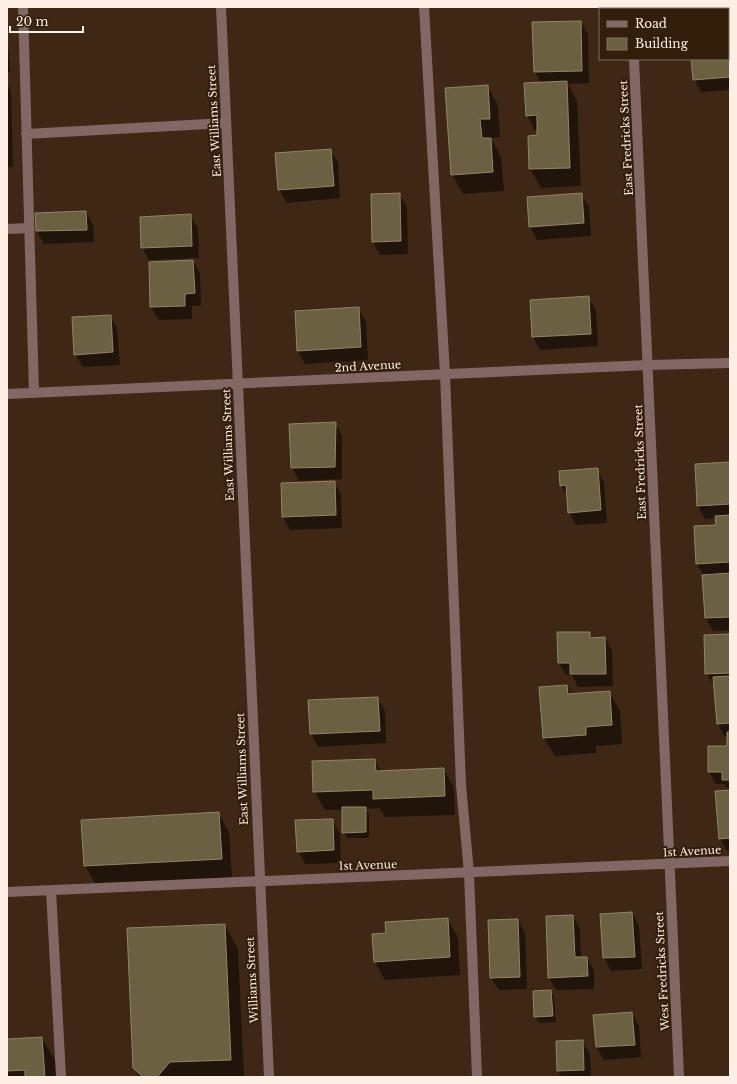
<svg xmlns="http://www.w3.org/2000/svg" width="737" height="1084" font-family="'Libre Baskerville',serif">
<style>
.shadow{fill:#0007}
.building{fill:#6c6043;stroke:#928567}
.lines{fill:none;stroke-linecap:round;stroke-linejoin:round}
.minor{stroke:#826864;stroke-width:10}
.labels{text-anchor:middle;stroke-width:4;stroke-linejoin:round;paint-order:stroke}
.street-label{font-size:11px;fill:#feeee3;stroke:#331d0b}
</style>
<rect width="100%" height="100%" fill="#3e2715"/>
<path class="shadow" d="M728,12L730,16V90L701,92L694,80L692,59H728Z
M580,22L588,34L589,83L568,84L577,101L581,186L541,188L530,169L538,136L527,115L541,83L535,72Z
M7,30L10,72H7Z
M7,84L11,91L13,167H7Z
M487,86L498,105L500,137L491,138L501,157L504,191L463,194L452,175L446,89Z
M330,150L338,162L340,198L287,203L279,190L276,154Z
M399,194L407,207L408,254L380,255L373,242Z
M581,194L589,207L591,236L537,240L530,227L528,198Z
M86,212L93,225L94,242L44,244L37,231L36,214Z
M190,215L198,228L199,258L149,260L142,248Z
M193,261L200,274L201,306H192V319L159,320L151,307L150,263Z
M588,297L596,310L598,346L540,350L533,337Z
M358,308L366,321L368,360L305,364L298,351L296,312Z
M110,316L117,328L120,365L83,367L75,354Z
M335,423L342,436V479L299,481L292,468L290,425Z
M730,463V630L713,631L706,618L704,576L697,564L695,527L717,526L716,518L705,519L698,506Z
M597,469L604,482L607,523L576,525L569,512L568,497L561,486Z
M334,482L341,495L342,528L290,530L283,517L282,484Z
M589,633L593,639L605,638L612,651L613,686L578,687L572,675H566L559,663Z
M730,635V851H727L720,839L729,791L725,784H716L709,772L728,747V736L725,737L718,724L715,686L706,674Z
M567,686L572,695L609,692L620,711L622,744L596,746V753L555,756L544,738Z
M377,698L385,711L386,743L318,747L311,734L309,701Z
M375,760L381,772L444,769L454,788L455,815L385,817L380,808L366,809L369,814V838H347L343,832V810H325L314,791Z
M218,813L229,832L232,877L96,885L85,866Z
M332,820L340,833L341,863L305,864L298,851Z
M632,913L639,926L642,969L611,971L604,958L601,915Z
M573,916L580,929L581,958H587L594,971V989L556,990L549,978Z
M447,919L458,937L460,975L385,980L375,962Z
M518,920L525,933L527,989L499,990L491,978Z
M225,925L238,949L244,1077H139L134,1068Z
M551,991L554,997L556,1022L539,1023L535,1017Z
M632,1014L639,1026L641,1057L604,1060L596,1047L594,1016Z
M42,1038L56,1062L57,1077H7V1040Z
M582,1041L590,1054L591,1077H561L558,1071Z"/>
<path class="building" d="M581,21L582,71L534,72L532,22Z
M728,45H730V77L693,80L691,59H728Z
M567,81L570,168L529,169L528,136L537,135V115L526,116L524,83Z
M488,85L490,119H480L482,138H491L493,172L451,175L445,88Z
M331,149L334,186L278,190L275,153Z
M400,193L401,241L372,242L371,194Z
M582,193L584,223L529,227L527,197Z
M86,211L87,230L36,231L35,213Z
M191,214L192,246L141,248L140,217Z
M193,260L195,293L185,294V306L150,307L149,262Z
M589,296L591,334L532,337L530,300Z
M359,307L361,347L297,351L295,311Z
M111,315L113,352L74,355L72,317Z
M336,422L335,467L291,468L289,424Z
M730,462V504L697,506L695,464Z
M598,468L601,510L568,513L566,485L560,486L559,471Z
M335,481L336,515L282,517L281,483Z
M730,515V562L696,564L694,526L716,525L715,516Z
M730,573V617L705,618L702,575Z
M557,632H590V638L605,637L606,674H570V663H558Z
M730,634V673L705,674L704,635Z
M730,676V723L717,724L713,677Z
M567,685L568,694L610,691L612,725L586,727V735L543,738L539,687Z
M378,697L380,731L310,734L308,700Z
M727,732H730V780H722V772H708V746H727Z
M375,759L376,771L444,768L445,796L373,799V790L313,792L312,761Z
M730,790V838L719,839L715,791Z
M342,807H366V832L342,833Z
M219,812L222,859L84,866L81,820Z
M333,819L334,850L297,852L295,820Z
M632,912L635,957L603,958L600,914Z
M573,915L575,957H587L588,976L548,978L546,916Z
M448,918L450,957L374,962L372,934L386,933L385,922Z
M518,919L520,977L490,978L488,920Z
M225,924L231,1060L170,1062L157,1077H143L133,1068L127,928Z
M551,990L553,1016L534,1017L533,991Z
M632,1012L635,1045L596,1047L593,1015Z
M42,1037L45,1077H25V1070L7,1071V1039Z
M583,1040L584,1070L557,1071L556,1041Z"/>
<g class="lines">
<path class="minor" d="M23,7L34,393
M221,7L269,1077
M424,7L445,374L461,785L469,873L477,1077
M631,7L632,9
M634,59L679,1077
M26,134L226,123
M7,229L29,228
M7,394L648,365L730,363
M51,890L61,1077
M7,892L730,861"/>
</g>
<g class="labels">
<g class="street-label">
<text transform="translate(214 121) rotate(-93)" y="4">East Williams Street</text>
<text transform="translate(626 138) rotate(-93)" y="4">East Fredricks Street</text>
<text transform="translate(368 366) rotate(-3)" y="4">2nd Avenue</text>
<text transform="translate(228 445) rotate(-92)" y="4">East Williams Street</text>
<text transform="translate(640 462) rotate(-92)" y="4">East Fredricks Street</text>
<text transform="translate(242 769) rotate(-92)" y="4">East Williams Street</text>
<text transform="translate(692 851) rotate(-3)" y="4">1st Avenue</text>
<text transform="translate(368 865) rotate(-2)" y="4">1st Avenue</text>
<text transform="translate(662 971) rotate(-93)" y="4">West Fredricks Street</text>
<text transform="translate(252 980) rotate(-93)" y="4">Williams Street</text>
</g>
</g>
<rect width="737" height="1084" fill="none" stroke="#feeee3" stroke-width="16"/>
<rect x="599" y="8" width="130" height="52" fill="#331d0b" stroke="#847161"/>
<rect x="607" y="21" width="20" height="6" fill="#826864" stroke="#847161"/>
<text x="635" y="28" font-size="12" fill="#feeee3">Road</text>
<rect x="607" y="38" width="20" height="12" fill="#6c6043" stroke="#847161"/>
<text x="635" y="48" font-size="12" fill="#feeee3">Building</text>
<path d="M10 26v6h73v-6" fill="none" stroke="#feeee3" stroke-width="2"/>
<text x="16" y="26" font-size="12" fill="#feeee3" stroke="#331d0b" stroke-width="3" paint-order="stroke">20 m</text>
</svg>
